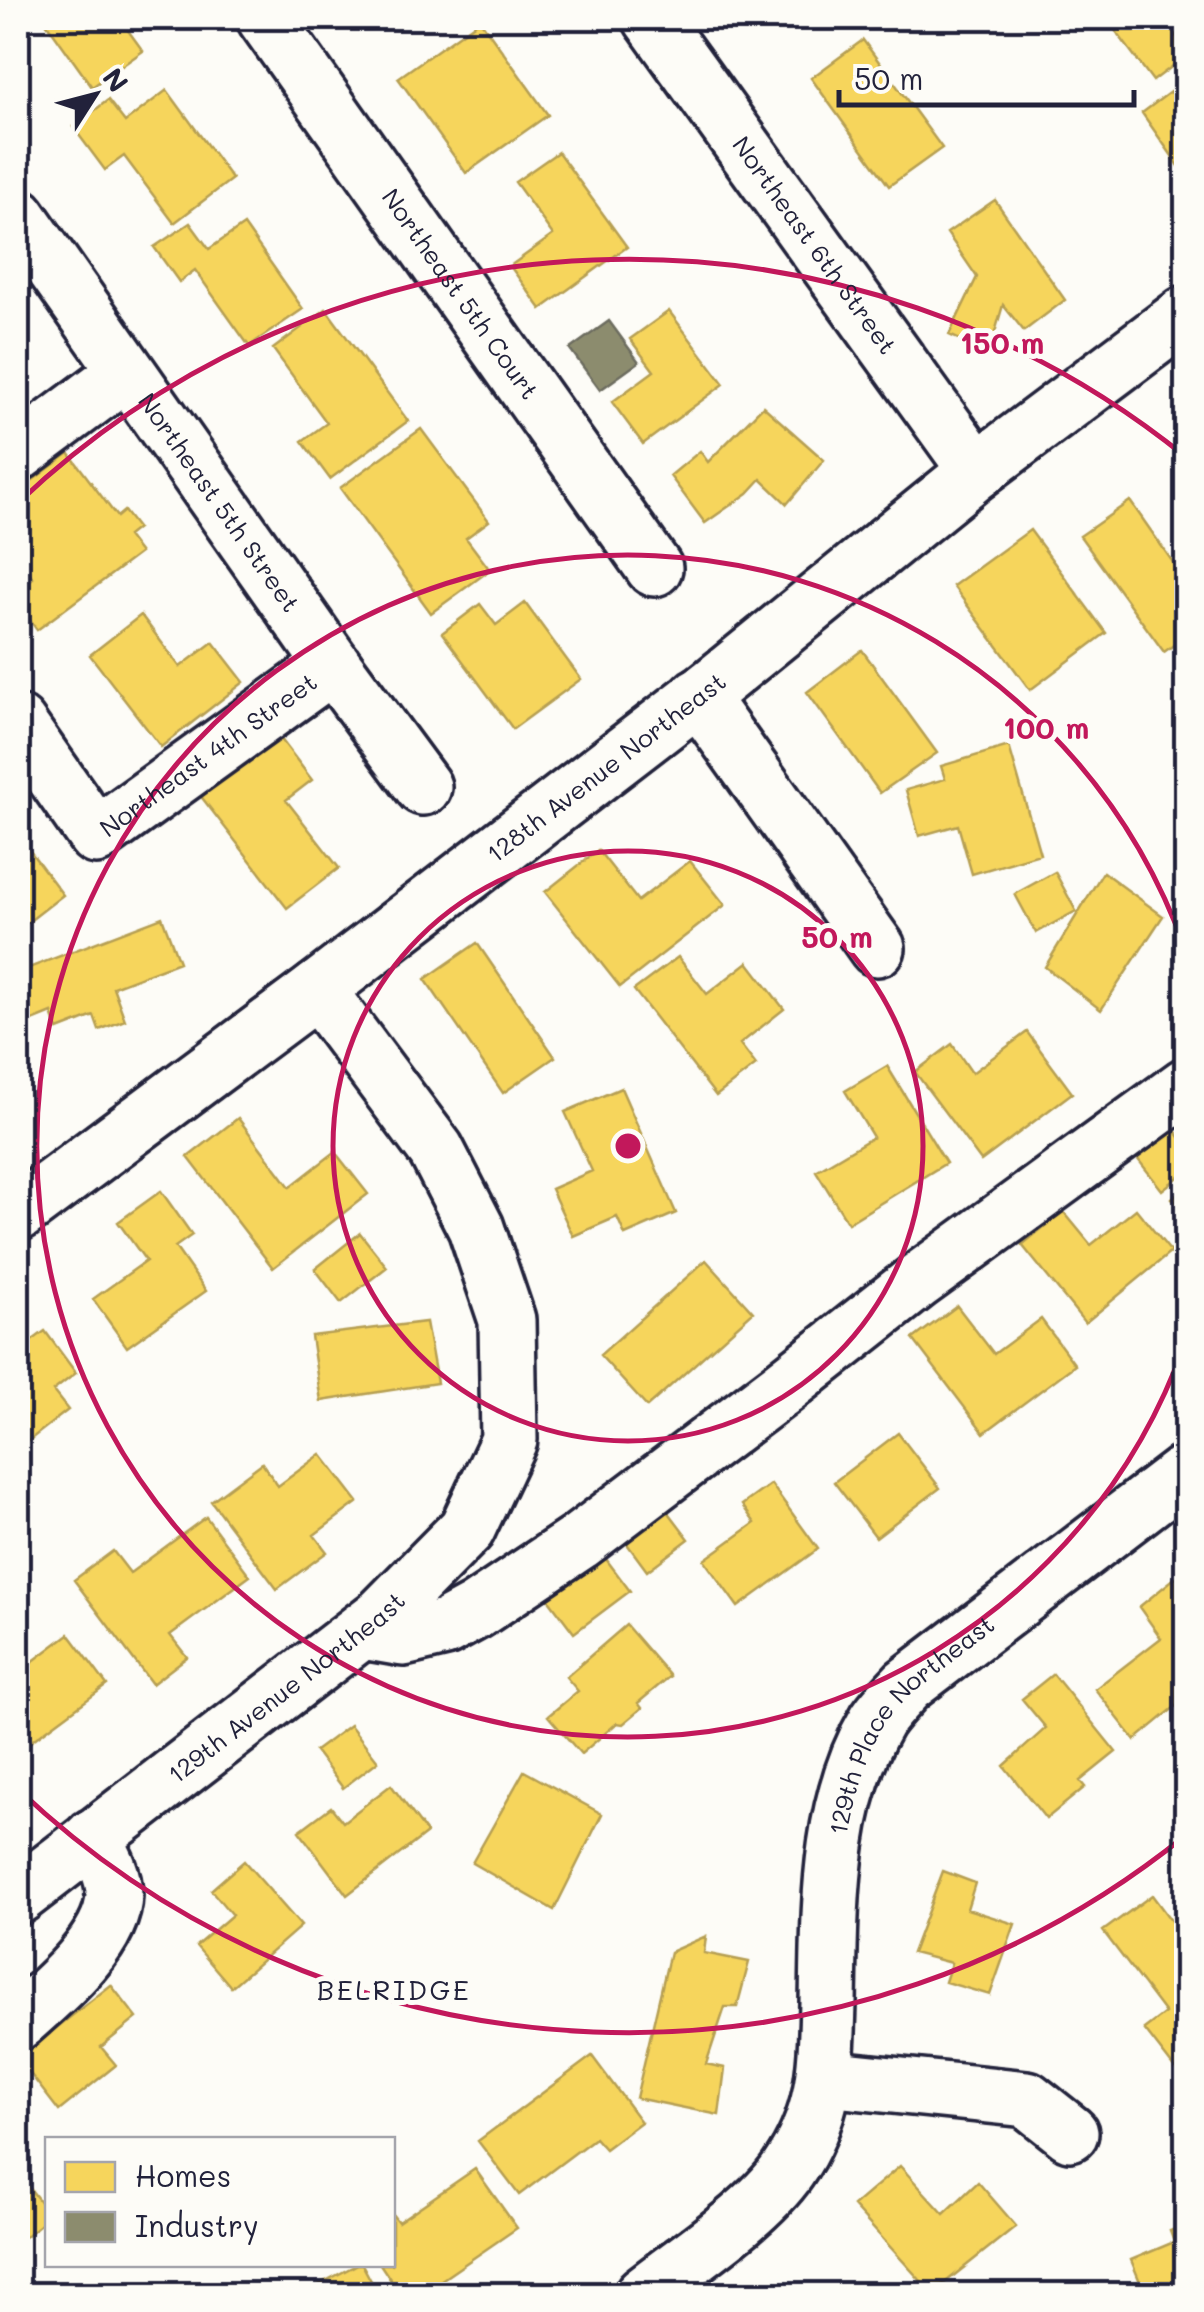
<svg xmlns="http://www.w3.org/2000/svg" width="1204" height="2312" font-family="Mali,sans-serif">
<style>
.homes{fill:#f6d55c;stroke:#b69f52;stroke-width:2.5}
.industry{fill:#8c8c6e;stroke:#6c6c5f;stroke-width:2.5}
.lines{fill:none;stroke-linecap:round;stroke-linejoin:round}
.minor-casing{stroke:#22223b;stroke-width:62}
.minor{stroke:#fdfcf7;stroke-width:55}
.ring{fill:none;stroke:#c2185b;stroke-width:5}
.labels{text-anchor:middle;stroke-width:10;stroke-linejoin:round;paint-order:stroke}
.street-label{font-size:25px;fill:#22223b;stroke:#fdfcf7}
.neighbourhood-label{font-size:28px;letter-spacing:2.5px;fill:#22223b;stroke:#fdfcf7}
.centre{fill:#c2185b;stroke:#fdfcf7;stroke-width:5}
.ring-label{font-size:30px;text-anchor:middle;font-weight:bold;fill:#c2185b;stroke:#fdfcf7;stroke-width:10;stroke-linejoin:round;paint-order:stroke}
</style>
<rect width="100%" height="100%" fill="#fdfcf7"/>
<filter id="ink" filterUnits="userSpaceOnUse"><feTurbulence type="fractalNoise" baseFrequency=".01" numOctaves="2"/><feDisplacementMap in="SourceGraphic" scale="20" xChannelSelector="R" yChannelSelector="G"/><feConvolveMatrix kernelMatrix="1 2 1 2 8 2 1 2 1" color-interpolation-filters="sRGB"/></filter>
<g filter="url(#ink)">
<path class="homes" d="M43,18H119L143,51L92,87Z
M722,18H745L730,29Z
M1106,18H1163L1186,50V56L1153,81Z
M480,20L548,115L466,173L398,78Z
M863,40L942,148L889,186L811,78Z
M1186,80V176L1142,113Z
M167,90L232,179L174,223L124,156L105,170L73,127L108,100L125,122Z
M558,152L627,247L541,309L510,266L553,235L515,182Z
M995,200L1065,300L1024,331L1003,305L989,353L949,335L977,277L947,233Z
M190,223L209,249L244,225L303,309L249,346L195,270L179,282L154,247Z
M326,309L408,421L330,479L302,441L327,423L273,349Z
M669,311L724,384L643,444L612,402L654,371L630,339Z
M763,406L824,460L787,504L761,479L748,493L705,523L670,476L700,451L708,462Z
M421,429L489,521L466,538L490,570L431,613L340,488Z
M69,453L117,517L124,511L137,528L127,536L140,553L37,630L18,604V590L33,578L18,556V491Z
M1130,501L1186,581V636L1164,652L1080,536Z
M1030,530L1106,633L1030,690L953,586Z
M525,603L581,679L513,729L442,633L480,604L496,625Z
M141,615L180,667L213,642L244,682L161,747L90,655Z
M862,650L937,753L880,793L807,692Z
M274,730L312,780L286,800L339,868L287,908L196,790Z
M1009,746L1040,854L972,874L958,825L919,836L906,790L945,779L941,766Z
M18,835L63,895L18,930Z
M598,850L638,901L690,861L725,905L620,987L545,892Z
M1055,872L1076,911L1036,933L1015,894Z
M1103,872L1163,916L1101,1010L1045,967Z
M162,917L179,962L113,987L125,1020L99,1030L94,1016L58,1030L52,1013L18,1027V972Z
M477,943L555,1057L503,1093L425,979Z
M678,957L707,994L748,962L784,1009L740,1044L756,1065L716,1096L634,990Z
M1027,1032L1072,1093L981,1161L915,1072L952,1044L972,1073Z
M887,1066L946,1163L848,1223L816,1171L873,1137L845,1091Z
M621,1088L676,1213L625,1235L617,1217L573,1236L551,1189L592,1171L565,1112Z
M238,1118L290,1187L335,1152L368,1194L273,1268L188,1157Z
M1170,1124L1186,1145V1171L1162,1190L1133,1153Z
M1186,1185V1214L1172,1198Z
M161,1191L192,1235L175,1247L206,1291L127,1347L93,1299L146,1261L118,1222Z
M1136,1209L1171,1252L1085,1323L1022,1245L1063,1211L1091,1245Z
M360,1233L387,1267L341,1303L315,1269Z
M706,1260L753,1312L647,1407L600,1355Z
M957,1306L994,1354L1041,1319L1075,1365L984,1433L913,1339Z
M426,1322L437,1383L321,1401L311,1336Z
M45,1331L76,1373L53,1391L68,1410L18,1449V1334L26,1345Z
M898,1433L940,1488L876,1537L834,1482Z
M321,1454L358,1502L314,1535L327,1552L277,1589L211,1501L262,1463L278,1486Z
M771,1484L818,1549L738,1607L704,1560L755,1523L742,1505Z
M664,1506L689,1539L647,1571L622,1537Z
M206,1517L250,1576L170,1635L187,1657L152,1684L74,1580L113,1551L130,1573Z
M603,1555L630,1591L574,1633L547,1597Z
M1176,1577L1186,1591V1698L1135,1740L1095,1689L1161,1638L1139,1607Z
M626,1625L670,1676L638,1703L642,1708L623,1724L617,1723L581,1754L548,1716L578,1691L566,1677Z
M69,1634L107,1685L18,1751V1661L24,1668Z
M1053,1674L1116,1752L1080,1781L1085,1787L1046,1819L1004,1766L1046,1728L1022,1699Z
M350,1725L378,1761L343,1788L315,1751Z
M524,1771L602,1814L554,1910L472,1863Z
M391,1785L427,1833L347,1895L299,1831L331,1807L343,1822Z
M244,1861L301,1926L231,1987L196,1946L232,1915L211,1890Z
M943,1871L975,1883L967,1909L1015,1924L990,1995L945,1982L951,1963L912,1953Z
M1152,1895L1186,1941V2061L1175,2069L1144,2029L1165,2013L1103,1931Z
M706,1936L704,1953L749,1962L737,2007H725L706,2064L725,2068L719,2115L636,2098L670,1952Z
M111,1985L137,2018L101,2047L116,2065L59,2111L18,2058Z
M592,2056L641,2122L605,2149L595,2138L519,2195L478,2141Z
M900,2166L944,2214L978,2182L1016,2226L932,2293L853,2206Z
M475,2169L517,2228L421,2294H400L380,2264H392V2214L398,2222Z
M18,2173L48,2212V2218L18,2242Z
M1186,2225V2294H1145L1131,2260L1174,2242L1170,2231Z
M358,2264H362L378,2294H301Z
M784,2282L793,2294H768Z"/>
<path class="industry" d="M609,321L639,362L600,390L570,349Z"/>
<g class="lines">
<g class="minor-casing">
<g id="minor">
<path id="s1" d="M265,18L654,568"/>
<path id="s2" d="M651,18L977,471"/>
<path id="s3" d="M18,216L333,665L423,787"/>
<path d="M18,453L126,372"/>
<path d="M698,696L877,948"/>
<path id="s4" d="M18,724L96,836L333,665"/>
<path id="s5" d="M18,1213L317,990L711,687L977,471L1186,314"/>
<path d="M362,1631L403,1638L445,1628L476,1611L579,1542L781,1389L918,1281L1186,1086"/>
<path id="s6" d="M18,1896L382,1615L467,1529L509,1440L507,1320L476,1228L436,1150L317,990"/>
<path d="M18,2022C52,1992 113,1942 114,1895C114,1874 102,1854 93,1837"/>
<path d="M825,2078L1027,2099L1070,2133"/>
<path id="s7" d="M643,2294C686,2260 758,2214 788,2170C826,2115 826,2067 828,2003C830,1908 827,1805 877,1720C885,1708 897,1696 907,1685L1186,1472"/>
</g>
</g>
<use href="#minor" class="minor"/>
</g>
</g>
<g class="ring">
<circle cx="628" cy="1146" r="295"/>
<path d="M1185 1343A591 591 0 1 1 1185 949"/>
<path d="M1186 1835A886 886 0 0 1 18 1789M18 503A886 886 0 0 1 1186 457"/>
</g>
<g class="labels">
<g class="street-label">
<text dy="9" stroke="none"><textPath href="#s2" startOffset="280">Northeast 6th Street</textPath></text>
<text dy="9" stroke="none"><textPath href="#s1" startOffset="338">Northeast 5th Court</textPath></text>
<text dy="9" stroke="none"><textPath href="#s3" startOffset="350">Northeast 5th Street</textPath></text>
<text dy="9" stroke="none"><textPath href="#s4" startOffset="275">Northeast 4th Street</textPath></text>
<text dy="9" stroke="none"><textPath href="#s5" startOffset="738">128th Avenue Northeast</textPath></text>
<text dy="9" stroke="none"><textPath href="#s6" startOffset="340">129th Avenue Northeast</textPath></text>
<text dy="9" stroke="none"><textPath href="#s7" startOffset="672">129th Place Northeast</textPath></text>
</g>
<g class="neighbourhood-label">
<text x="394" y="2000">BELRIDGE</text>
</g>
</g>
<circle cx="628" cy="1146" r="15" class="centre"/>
<g class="ring-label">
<text x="1002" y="354">150 m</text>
<text x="1046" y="739">100 m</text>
<text x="837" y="948">50 m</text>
</g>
<rect width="1204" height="2312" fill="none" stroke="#fdfcf7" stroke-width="60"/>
<rect x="30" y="30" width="1144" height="2252" fill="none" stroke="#22223b" stroke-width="4" filter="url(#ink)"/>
<rect x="45" y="2137" width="350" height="130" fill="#fdfcf7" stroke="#a5a5ac" stroke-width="2.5"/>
<rect x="65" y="2162" width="50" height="30" fill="#f6d55c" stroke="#a5a5ac" stroke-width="2.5"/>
<text x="135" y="2187" font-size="30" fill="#22223b">Homes</text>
<rect x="65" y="2212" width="50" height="30" fill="#8c8c6e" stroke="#a5a5ac" stroke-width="2.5"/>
<text x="135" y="2237" font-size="30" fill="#22223b">Industry</text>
<g transform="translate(95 95) rotate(54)" stroke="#fdfcf7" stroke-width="8" paint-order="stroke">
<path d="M0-8L18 38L0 25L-18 38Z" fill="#22223b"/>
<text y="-15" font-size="28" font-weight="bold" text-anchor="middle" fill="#22223b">N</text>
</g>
<path d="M839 90v15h295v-15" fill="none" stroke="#22223b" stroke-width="5"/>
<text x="854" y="90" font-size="30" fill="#22223b" stroke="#fdfcf7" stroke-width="8" paint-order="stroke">50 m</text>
</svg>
